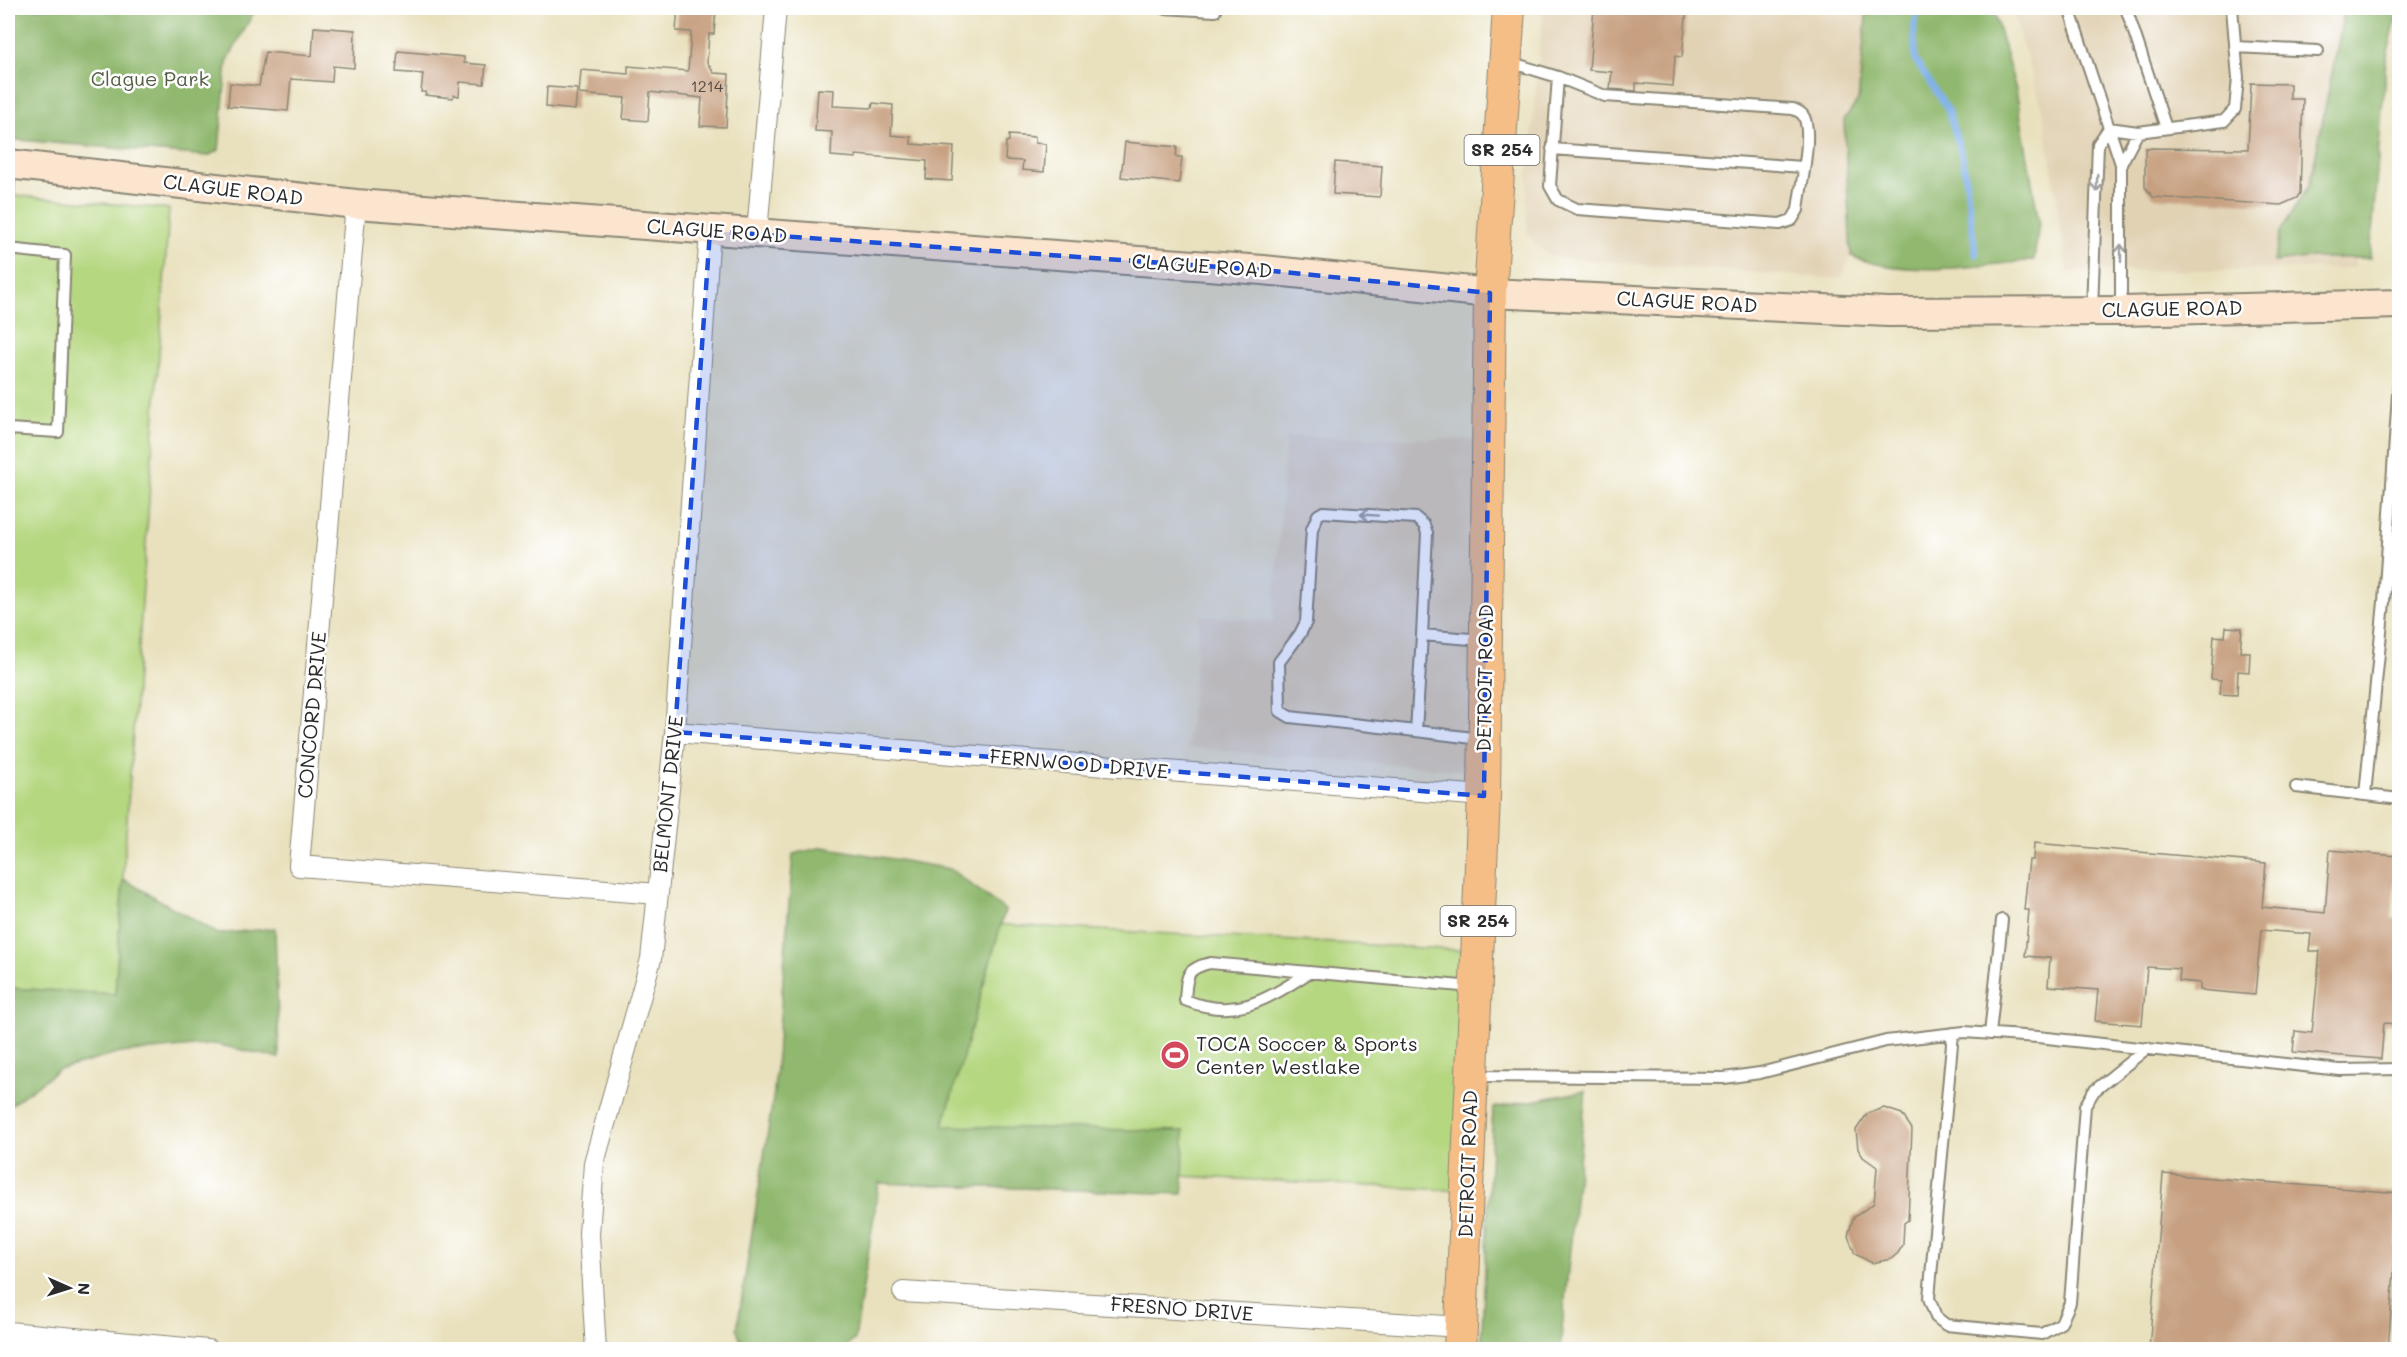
<svg xmlns="http://www.w3.org/2000/svg" width="2407" height="1357" font-family="Mali,sans-serif">
<style>
.built{fill:#e1d2b4}
.green{fill:#b5d780;stroke:#708156;stroke-width:1.5}
.forest{fill:#90b86e;stroke:#5e724c;stroke-width:1.5}
.lines{fill:none;stroke-linecap:round;stroke-linejoin:round}
.stream{stroke:#7fb0eb;stroke-width:6}
.building{fill:#c7a081}
.lane-casing{stroke:#8a8674;stroke-width:14}
.street-casing{stroke:#8a8674;stroke-width:22}
.secondary-casing{stroke:#8a8674;stroke-width:32}
.primary-casing{stroke:#8a8674;stroke-width:34}
.lane{stroke:#fff;stroke-width:10}
.street{stroke:#fff;stroke-width:20}
.secondary{stroke:#fbe5cf;stroke-width:28}
.primary{stroke:#f6be87;stroke-width:32}
.oneway{stroke:#a0a0a0}
.marked{fill:#1d4ed8;fill-opacity:0.2;stroke:#1d4ed8;stroke-width:4.5;stroke-dasharray:12 8;stroke-linejoin:round}
.labels{text-anchor:middle;stroke-width:5;stroke-linejoin:round;paint-order:stroke}
.number-label{font-size:16px;fill:#524840}
.shield{fill:#fff;stroke:#6b6b6b;stroke-width:1.5}
.shield-label{font-size:18px;font-weight:bold;fill:#2b2b2b}
.park-label{font-size:20px;fill:#545f44;stroke:#fff}
.street-label{font-size:20px;fill:#2b2b2b;stroke:#fff}
.poi-label{font-size:20px;fill:#2b2b2b;stroke:#fff;text-anchor:start}
</style>
<rect width="100%" height="100%" fill="#fff"/>
<filter id="ink" filterUnits="userSpaceOnUse"><feTurbulence type="fractalNoise" baseFrequency=".0167" numOctaves="2"/><feDisplacementMap in="SourceGraphic" scale="12" xChannelSelector="R" yChannelSelector="G"/><feConvolveMatrix kernelMatrix="1 2 1 2 8 2 1 2 1" color-interpolation-filters="sRGB"/></filter>
<filter id="wash" filterUnits="userSpaceOnUse"><feTurbulence type="fractalNoise" baseFrequency=".008" numOctaves="4" result="noise"/><feDisplacementMap in="SourceGraphic" scale="24" xChannelSelector="R" yChannelSelector="G"/><feGaussianBlur stdDeviation="1.35" result="paint"/><feColorMatrix in="noise" values="0 0 0 0 0 0 0 0 0 0 0 0 0 0 0 0 0 1.4 0 .05"/><feComposite in="paint" operator="in"/></filter>
<g filter="url(#wash)">
<rect width="100%" height="100%" fill="#e9e1be"/>
<path class="built" d="M1543,8H1867L1858,101L1845,120L1851,256L1840,279L1569,259L1553,257L1537,247L1527,231L1526,202Z
M2011,8H2368L2359,62L2355,268L2067,272L2044,115Z
M1286,436L1489,440L1484,772L1187,748L1200,616L1273,621Z"/>
<path class="green" d="M8,195L169,209L115,994L8,988Z
M884,918L1477,951L1467,1191L872,1160Z"/>
<path class="forest" d="M8,8H256L227,62L219,150L208,156L8,139Z
M1867,8H1993L2016,90L2039,222L2034,260C1978,266 1904,278 1851,256L1844,120L1858,101Z
M2345,8H2399L2386,60L2370,258H2305L2274,262L2280,232L2310,184Z
M823,847L950,869L1005,910L943,1126L1184,1131L1183,1194L879,1183L855,1339L843,1349H743L737,1329L774,1092L793,854Z
M123,879L218,934L275,928L279,1058L215,1044L120,1053L58,1070L8,1107V988L115,994Z
M1586,1091L1560,1349H1481L1493,1108Z"/>
<g class="lines">
<path class="stream" d="M1919,8L1914,25L1915,60L1947,108L1963,159L1976,255"/>
</g>
<g id="blocks">
<path class="building" d="M678,8H710L709,10H716L714,34H709L707,62L714,73L729,74L726,127L700,126L702,98L650,92L648,121L623,119L625,98L579,94L581,70L628,74V66L688,71L691,32L676,31Z
M1594,8H1687L1682,57L1675,56L1673,86L1636,83V91L1610,89L1612,72L1589,70Z
M314,27L355,30L354,68L333,66L332,82L291,79L288,111L228,106L230,83L259,86L265,52L312,56Z
M398,51L464,57V63L486,65L484,84L460,82L459,96L454,95L453,98L425,95L426,92H421L423,74L396,72Z
M2251,83L2290,84V99H2303L2300,193L2297,198L2281,205L2153,197L2145,187V148L2248,149Z
M547,87L577,89L575,110L546,107Z
M818,89L834,90L833,106L872,108L873,103L893,105L891,135L911,137V144L954,147L952,181L926,179L927,161L856,155V158L831,156L832,132L815,131Z
M1009,135L1035,137V143L1046,144L1044,172L1022,170L1023,161L1005,160L1006,142L1009,141Z
M1125,142L1177,147L1176,157H1182L1179,183L1121,177Z
M1335,162L1382,166L1380,197L1333,194Z
M2226,627L2242,628L2240,652H2250L2249,672L2238,671L2237,695L2220,694L2221,680L2211,679L2214,636L2225,637Z
M2034,843L2266,863L2262,907L2325,913L2330,850L2397,856L2392,918L2400,919V1024L2384,1023L2381,1059L2293,1052L2295,1031L2312,1033L2320,951H2309L2311,934L2261,930L2255,995L2200,990V983L2179,981L2180,969L2147,967L2142,1025L2095,1021L2098,990L2048,986L2050,958L2025,956L2029,910H2024L2029,860H2033Z
M1884,1108L1902,1114L1912,1129L1908,1220L1904,1223L1903,1245L1898,1253L1891,1259L1872,1263L1855,1254L1848,1236L1853,1218L1874,1203L1877,1167L1863,1157L1858,1149L1856,1130L1867,1114Z
M2163,1174L2400,1193L2388,1350H2149Z"/>
</g>
</g>
<g filter="url(#ink)">
<use href="#blocks" fill-opacity="0" stroke="#8a8674" stroke-width="1.5"/>
<g class="lines">
<g class="lane-casing">
<path id="lane" d="M1163,8L1215,11L1216,8
M2069,8L2121,164
M2126,8L2166,128
M2235,47L2318,51
M1509,62L1558,77L1550,186L1558,200L1577,209L1780,224L1792,220L1798,210C1800,189 1813,135 1804,117C1802,112 1797,111 1793,109L1605,96L1558,77
M2109,128L2138,132L2224,121L2235,109L2238,78L2232,8
M1552,149L1803,167
M8,198L10,165
M8,249L65,255L58,432L8,429
M2092,310L2098,144L2109,128
M2121,311V164L2138,132
M1416,731L1290,717L1280,711L1279,662L1300,634L1306,622L1312,529L1318,515L1323,512L1416,518L1424,525L1427,533L1422,635
M1481,739L1416,731L1422,635L1483,640
M2296,787L2400,799
M2365,795L2384,602L2400,365
M1310,972C1267,999 1238,1021 1185,1000C1187,976 1185,969 1210,963L1472,987
M1953,1033L1929,1298L1936,1317L1946,1325L2042,1334L2061,1323L2070,1303L2085,1106L2094,1091L2147,1048
M1990,1034L2002,920
M1474,1076L1724,1078L1760,1073L1886,1041L1964,1032L2038,1037L2340,1070L2400,1069"/>
</g>
<g class="street-casing">
<path id="street" d="M356,204L299,866L658,894
M757,233L776,8
M675,732L1484,796
M903,1292L1461,1327
M8,1332L208,1350
M596,1350L589,1234L594,1163L651,959L675,732L710,231"/>
</g>
<g class="secondary-casing">
<path id="secondary" d="M8,164L356,204L1263,270L1490,293L1888,312L2121,311L2400,304"/>
</g>
<g class="primary-casing">
<path id="primary" d="M1460,1350L1484,796L1490,293L1509,8"/>
</g>
<use href="#lane" class="lane"/>
<use href="#street" class="street"/>
<use href="#secondary" class="secondary"/>
<use href="#primary" class="primary"/>
</g>
<defs><path id="oneway-shaft" d="M-6 0H5M1.5-3L5.5 0L1.5 3" fill="none" stroke-width="1.6" stroke-linecap="round" stroke-linejoin="round" transform="scale(1.5)"/></defs>
<g class="oneway">
<use href="#oneway-shaft" transform="translate(2097 183) rotate(92)"/>
<use href="#oneway-shaft" transform="translate(2121 253) rotate(-90)"/>
<use href="#oneway-shaft" transform="translate(1369 515) rotate(-176)"/>
</g>
</g>
<path class="marked" d="M710,231L1263,270L1490,293L1484,796L675,732Z"/>
<defs>
<g id="stadium-disc" transform="scale(1.5)"><circle r="9.5" fill="#d1495b" stroke="#fff"/><path d="M0-5a6.5 5 0 1 0 0 10a6.5 5 0 1 0 0-10ZM-3.5-1.8h7v3.6h-7Z" fill="#fff"/></g>
</defs>
<g fill-rule="evenodd">
<use href="#stadium-disc" x="1175" y="1055"/>
</g>
<g class="labels">
<g class="number-label">
<text x="707" y="92">1214</text>
</g>
<g class="shield">
<rect x="1464.5" y="135" width="75" height="30" rx="4.5"/>
<rect x="1440.5" y="906" width="75" height="30" rx="4.5"/>
</g>
<g class="shield-label">
<text x="1502" y="156">SR 254</text>
<text x="1478" y="927">SR 254</text>
</g>
<g class="park-label">
<text x="150" y="86">Clague Park</text>
</g>
<g class="street-label">
<text transform="translate(233 190) rotate(7)" y="7">CLAGUE ROAD</text>
<text transform="translate(717 231) rotate(4)" y="7">CLAGUE ROAD</text>
<text transform="translate(1202 266) rotate(4)" y="7">CLAGUE ROAD</text>
<text transform="translate(1687 302) rotate(3)" y="7">CLAGUE ROAD</text>
<text transform="translate(2172 309) rotate(-1)" y="7">CLAGUE ROAD</text>
<text transform="translate(1485 678) rotate(-89)" y="7">DETROIT ROAD</text>
<text transform="translate(312 715) rotate(-85)" y="7">CONCORD DRIVE</text>
<text transform="translate(1079 764) rotate(5)" y="7">FERNWOOD DRIVE</text>
<text transform="translate(668 794) rotate(-84)" y="7">BELMONT DRIVE</text>
<text transform="translate(1468 1164) rotate(-88)" y="7">DETROIT ROAD</text>
<text transform="translate(1182 1309) rotate(4)" y="7">FRESNO DRIVE</text>
</g>
<g class="poi-label">
<text x="1196" y="1051">TOCA Soccer &amp; Sports<tspan x="1196" dy="23">Center Westlake</tspan></text>
</g>
</g>
<rect width="2407" height="1357" fill="none" stroke="#fff" stroke-width="30"/>
<g transform="translate(69 1288) rotate(93)" stroke="#ffffff" stroke-width="4.5" paint-order="stroke">
<path d="M0-4.5L10 22L0 15L-10 22Z" fill="#2b2b2b"/>
<text y="-9" font-size="16" font-weight="bold" text-anchor="middle" fill="#2b2b2b">N</text>
</g>
</svg>
